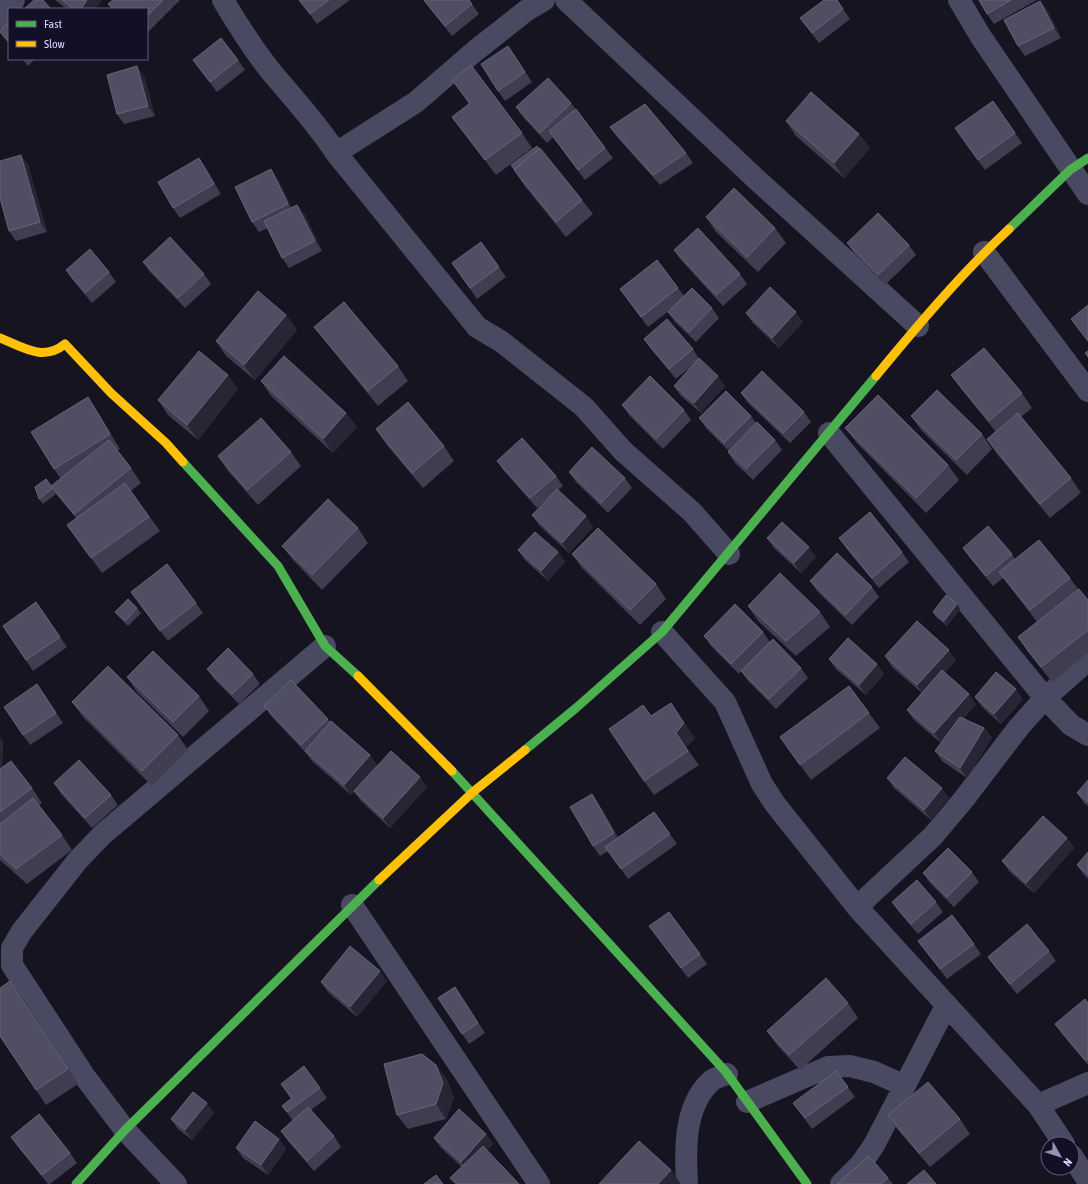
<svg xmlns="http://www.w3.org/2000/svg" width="1088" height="1184" font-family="'Asap Condensed',sans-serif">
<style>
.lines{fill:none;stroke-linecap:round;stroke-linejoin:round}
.street{stroke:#4a4962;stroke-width:22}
.fast{stroke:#4caf50;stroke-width:9}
.slow{stroke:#ffc107;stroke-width:9}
.wall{fill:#403d50}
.shaded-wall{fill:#282635}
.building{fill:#504e63;stroke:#66637b}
</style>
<rect width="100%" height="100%" fill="#161421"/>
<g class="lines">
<path class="street" d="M223,0C238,25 254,51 273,74C295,100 318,125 336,153L477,327L502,342L584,407L623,451L692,512L729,554
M566,0L756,179L918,326
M959,0L981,37L1088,194
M0,17L14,0
M336,153L416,102L475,51L527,10L544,0
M984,252L1088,391
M829,433L1045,698L1019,727L964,799L933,836L857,907
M662,632L725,702L762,784L775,804L857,907L1038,1105L1064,1144
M1088,660L1045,698L1071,725L1088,735
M352,905L539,1184
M747,1102L828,1067L850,1066L874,1072L905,1086
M1038,1105L1088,1083
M1072,1156L1088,1181
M176,1184L125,1130L85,1077L12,965V948L22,931L78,860L103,834L325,646
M687,1184C685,1150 684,1107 710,1082C714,1078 722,1076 727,1074
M841,1184L861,1164L874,1145L946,1006"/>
<path class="fast" d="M1009,229L1070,170L1088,158
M183,462L278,566L325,646L358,676
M525,750L576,708L662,632L876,376
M452,771L726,1072L807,1184
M76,1184L125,1130L379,880"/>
<path class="slow" d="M0,338C23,347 43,362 65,344L111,393L166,443L183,462
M876,376C918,325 961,274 1009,229
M358,676L452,771
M379,880L473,792L525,750"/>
</g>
<path class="wall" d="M55,0H102L95,9H67Z
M113,0H180L147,33V9H112L108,4Z
M299,0H350L317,24Z
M423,0H469L479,14L452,36Z
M979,0H1037L994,24L987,14Z
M1040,1L1048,11L1061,38L1025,56L1018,46Z
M843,9L850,19L819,43L800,18Z
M9,22V44L0,32Z
M515,56L532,82L505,101L498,91Z
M22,59H35L28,66Z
M109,59H114L111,61Z
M193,60H238L245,70L217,92Z
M144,76L155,116L124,124L117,114Z
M452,80L522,133L532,148L496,175L463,131L452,117L469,104Z
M993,101L1022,143L985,170L955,128Z
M571,103L613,158L585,180L553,137L547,143L523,117L516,107Z
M786,121L859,134L870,148L844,178L796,136Z
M610,127L686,153L693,163L660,185L617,137Z
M28,165L47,232L16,241L9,231Z
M206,168L221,194L180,218L173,208Z
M514,170L582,200L593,214L566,237L524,185Z
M278,179L292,208L297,205L305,215L322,251L289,268L282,258L268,228L259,232L252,222Z
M706,217L775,228L786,243L758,272L716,232Z
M481,242L506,277L477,299L452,263Z
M847,243L909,245L916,255L885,285L854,253Z
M674,250L740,274L747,284L723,306L681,260Z
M143,262L204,274L211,284L185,308L150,272Z
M66,270L109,272L116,282L92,303L73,280Z
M678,288L684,296L712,308L719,318L696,342L675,322L668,312L670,310L648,327L620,289Z
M1088,305V342L1071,319Z
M746,313L803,322L779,348L753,323Z
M286,315L297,330L255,380L226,356L216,341Z
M314,327L398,366L408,381L378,406L325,341Z
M644,339L693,349L699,359L725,386L701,413L681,396L674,386L696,362L676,379L651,349Z
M951,375L1022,393L1032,408L1021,417L1071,478L1081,493L1050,518L997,454L987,439L996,432L962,390Z
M261,381L346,413L357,427L333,453L271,396Z
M238,389L198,440L168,415L158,400Z
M741,393L804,412L811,422L790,443L748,403Z
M622,405L684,410L691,420L663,449L629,415Z
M98,412L120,449L117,451L131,468L141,483L131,491L160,531L102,573L67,525L76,518L56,494L43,504L39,499L52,486L61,479L54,469Z
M751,416L756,423L775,440L782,450L753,480L735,463L728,452L729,451L706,428L699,418Z
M911,416L982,434L992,449L967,475L922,431Z
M845,428L948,465L959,480L926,513L856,442Z
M376,429L444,446L454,461L423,488L386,444Z
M291,452L301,466L258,505L228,471L218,456Z
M497,461L556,476L563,486L558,490L593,527L569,553L539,525L532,515L549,498L537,508L504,471Z
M569,472L625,478L632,488L608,513L576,482Z
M358,528L368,543L322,590L293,560L282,546Z
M767,538L816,557L801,573L774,548Z
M839,538L902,552L909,562L879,588L846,548Z
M963,548L1012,554L1015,560L1070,578L1078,589L1088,600V653L1052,682L1028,652L1018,637L1037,622L1010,587L1003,578L993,586L970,558Z
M518,550L558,552L565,562L548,581L525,560Z
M572,554L656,584L666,599L640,625L582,568Z
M810,581L872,587L879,597L852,625L817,591Z
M131,592L196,603L203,613L168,641Z
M36,602L67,647L33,671L3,626Z
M957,604L960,609L947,626L936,617L933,612Z
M748,606L820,612L830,627L796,656L758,621Z
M137,608L141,613L128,626L119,617L115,612Z
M763,632L770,642L801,668L808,678L776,709L748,681L741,671L739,674L711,646L704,636Z
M885,656L956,660L944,673L976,704L963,719L984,728L992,738L967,778L942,761L935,751L941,743L914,720L907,710L922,693L892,667Z
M829,659L877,664L884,674L866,695L836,669Z
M207,669L253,674L260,684L239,704L214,679Z
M127,677L199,696L209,711L183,737L137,692Z
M37,684L63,723L30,745L23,735Z
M975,697L1023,699L1001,724L982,707Z
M72,702L178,735L188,750L152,786L83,717Z
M643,705L651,716L695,738L686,747L699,765L654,795L644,781Z
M264,706L328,719L330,722L370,755L377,765L351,795L312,761L307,754L271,716Z
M869,713L880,728L811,780L780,737Z
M0,737L3,742L2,767L32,788L42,803L39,805L62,835L72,850L27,884L0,860Z
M887,778L949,798L931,820L894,788Z
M1088,780V806L1084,803L1077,793Z
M54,783L111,795L118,805L92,828L61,794Z
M427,787L390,828L361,801L354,791Z
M599,804L618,837L654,812L677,844L628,879L608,851L600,856L593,846Z
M1067,838L1074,848L1034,893L1009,871L1002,861Z
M1088,852V879L1084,875L1077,865Z
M972,872L979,882L954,907L930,883L923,873Z
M892,902H936L943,912L918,934L899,912Z
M649,926L700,954L707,964L688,978Z
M918,941L974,944L981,954L947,979Z
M1049,951L1056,961L1017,994L995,967L988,957Z
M387,981L357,1017L328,992L321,982Z
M455,987L485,1033L469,1044L462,1034Z
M21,996L78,1084L46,1105L36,1090Z
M848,1003L858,1018L800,1070L777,1045L767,1031Z
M1088,1003V1065L1062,1034L1055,1024Z
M436,1065L447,1080L454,1098L446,1119L408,1129L397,1115Z
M836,1071L855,1097L812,1129L793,1103Z
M281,1084L320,1088L327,1098L311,1110L334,1136L341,1147L314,1171L288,1141L281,1131L293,1121L282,1106L291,1099Z
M214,1113L192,1140L178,1129L171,1119Z
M888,1115L960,1119L970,1134L930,1167L898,1130Z
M486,1134L493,1144L487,1151L519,1184H455L450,1178L462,1167L441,1148L434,1138Z
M11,1137L70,1153L77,1163L50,1184H48L18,1147Z
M279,1139L286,1149L268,1175L243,1158L236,1148Z
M888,1178L893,1184H837Z"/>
<path class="shaded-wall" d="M87,0H102L95,9H81Z
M1040,1L1048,11L1061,38L1054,28Z
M508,46L515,56L532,82L525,72Z
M137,66L144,76L155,116L148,106Z
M859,134L870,148L844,178L834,163Z
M21,155L28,165L47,232L40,222Z
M199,158L206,168L221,194L214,184Z
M271,169L278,179L295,214L288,204Z
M297,205L305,215L322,251L315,241Z
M796,312L803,322L779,348L772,338Z
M286,315L297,330L255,380L244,365Z
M228,375L238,389L198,440L187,425Z
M718,376L725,386L701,413L694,403Z
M88,397L98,412L120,449L110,434Z
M346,413L357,427L333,453L323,439Z
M586,516L593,527L569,553L562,543Z
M809,547L816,557L801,573L794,563Z
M558,552L565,562L548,581L541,571Z
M957,604L960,609L947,626L944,621Z
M949,650L956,660L924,695L917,685Z
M877,664L884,674L866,695L859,685Z
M1016,689L1023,699L1001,724L994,714Z
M969,694L976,704L941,743L934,733Z
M671,703L695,738L686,747L699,765L676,733Z
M984,728L992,738L967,778L960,768Z
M0,737L3,742L2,777L0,774Z
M370,755L377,765L351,795L344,785Z
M420,777L427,787L390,828L383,818Z
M942,788L949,798L931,820L924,810Z
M592,794L599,804L621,843L614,833Z
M1067,838L1074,848L1034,893L1026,883Z
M380,971L387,981L357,1017L350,1007Z
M10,981L21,996L78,1084L68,1069Z
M436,1065L447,1080L454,1098L446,1119L436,1104Z
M207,1103L214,1113L192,1140L185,1130Z
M486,1134L493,1144L468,1172L461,1162Z
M279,1139L286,1149L268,1175L261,1165Z
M671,1170L681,1184H658Z"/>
<path class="building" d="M34,0H43L51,9H24Z
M62,0H87L81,9H74Z
M113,0H163L147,16V9H113L108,4Z
M299,0H329L310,14Z
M424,0H469L472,4L445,26Z
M824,0H837L843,9L812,33L800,18Z
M979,0H1011L987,14Z
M1040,1L1054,28L1018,46L1004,20Z
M9,22V42L0,32V30Z
M221,38L238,60L210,82L193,60Z
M508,46L525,72L498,91L481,64Z
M471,65L522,133L485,160L452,117L470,103L452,80Z
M137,66L148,106L117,114L107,75Z
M548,78L571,103L540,133L516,107Z
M811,92L859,134L834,163L786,121Z
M993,101L1015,133L978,160L955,128Z
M645,104L686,153L653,175L610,127Z
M576,109L605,148L578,170L549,131Z
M537,146L539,149L514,169L511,165Z
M540,148L582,200L556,222L514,170Z
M21,155L40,222L9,231L0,198V161Z
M199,158L214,184L173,208L158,182Z
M271,169L288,204L252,222L235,187Z
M734,188L775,228L747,257L706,217Z
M297,205L315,241L282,258L264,221Z
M878,213L909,245L878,275L847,243Z
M698,228L740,274L716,295L674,250Z
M170,237L204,274L178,298L143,262Z
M481,242L499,267L470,288L452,263Z
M90,249L109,272L85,293L66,270Z
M657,260L678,288L641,317L620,289Z
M770,287L796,312L772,338L746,313Z
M692,288L712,308L689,332L668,312Z
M258,291L286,315L244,365L216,341Z
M344,302L398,366L368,391L314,327Z
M1088,305V341L1071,319Z
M667,319L693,349L669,369L644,339Z
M984,348L1022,393L989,421L951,375Z
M199,351L228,375L187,425L158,400Z
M1088,351V357L1085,353Z
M284,356L346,413L323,439L261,381Z
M699,358L718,376L694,403L674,386Z
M762,371L804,412L783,433L741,393Z
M650,376L684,410L656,439L622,405Z
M937,390L982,434L956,460L911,416Z
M726,391L751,416L724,443L699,418Z
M878,395L948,465L916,498L845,428Z
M88,397L110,434L54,469L31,432Z
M408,402L444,446L412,473L376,429Z
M1018,413L1071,478L1040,504L987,439Z
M261,418L291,452L247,490L218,456Z
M757,422L775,440L746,469L728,452Z
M522,438L556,476L530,498L497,461Z
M109,440L131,468L74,514L51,486Z
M592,447L625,478L601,503L569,472Z
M46,479L53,488L39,499L35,487Z
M125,483L149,517L91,558L67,525Z
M557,489L586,516L562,543L532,515Z
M328,499L358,528L312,575L282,546Z
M870,512L902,552L872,578L839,538Z
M782,522L809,547L794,563L767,538Z
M988,526L1012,554L986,576L963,548Z
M598,528L656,584L630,610L572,554Z
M535,532L558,552L541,571L518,550Z
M1039,540L1070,578L1030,610L999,572Z
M837,553L872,587L845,615L810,581Z
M167,564L196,603L160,631L131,592Z
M780,573L820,612L786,641L748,606Z
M1079,589L1088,600V630L1041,667L1018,637Z
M946,595L957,604L944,621L933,612Z
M128,599L137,608L125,621L115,612Z
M36,602L60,637L26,660L3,626Z
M735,604L763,632L731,664L704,636Z
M917,621L949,650L917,685L885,656Z
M848,638L877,664L859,685L829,659Z
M773,639L801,668L769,699L741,671Z
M228,648L253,674L232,694L207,669Z
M153,651L199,696L173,722L127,677Z
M108,666L178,735L142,771L72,702Z
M942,670L969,694L934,733L907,710Z
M996,672L1016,689L994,714L975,697Z
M291,680L328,719L301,745L264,706Z
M37,684L56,713L23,735L4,707Z
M849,686L869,713L800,765L780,737Z
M671,703L684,723L676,733L688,751L644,781L609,729L643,705L651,716Z
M960,717L984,728L960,768L935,751Z
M331,721L370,755L344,785L305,751Z
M391,751L420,777L383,818L354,791Z
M905,757L942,788L924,810L887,778Z
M79,760L111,795L85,818L54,783Z
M11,761L32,788L0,812V769Z
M1088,780V802L1077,793Z
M592,794L614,833L593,846L570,807Z
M33,798L62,835L16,869L0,854V824Z
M654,812L670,834L621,869L605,847Z
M1043,816L1067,838L1026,883L1002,861Z
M948,848L972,872L947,897L923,873Z
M1088,852V875L1077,865Z
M917,880L936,902L911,924L892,902Z
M669,912L700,954L681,968L649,926Z
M952,915L974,944L940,969L918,941Z
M1027,924L1049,951L1010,984L988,957Z
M350,946L380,971L350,1007L321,982Z
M826,978L848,1003L789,1055L767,1031Z
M10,981L68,1069L36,1090L0,1036V988Z
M455,987L478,1023L462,1034L438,998Z
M1085,999L1088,1003V1059L1086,1061L1055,1024Z
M422,1054L436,1065L443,1083L436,1104L397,1115L384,1064Z
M304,1066L320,1088L287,1112L282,1106L292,1098L281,1084Z
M836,1071L848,1087L805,1118L793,1103Z
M928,1082L960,1119L919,1153L888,1115Z
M193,1092L207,1103L185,1130L171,1119Z
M308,1107L334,1136L307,1161L281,1131Z
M459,1109L486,1134L461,1162L434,1138Z
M39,1114L70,1153L42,1175L11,1137Z
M255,1121L279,1139L261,1165L236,1148Z
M639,1141L671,1170L658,1184H599Z
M483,1146L519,1184H457L450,1178Z
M869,1156L888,1178L881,1184H837Z
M924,1170L936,1184H907Z
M436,1175L443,1184H424Z"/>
<rect x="8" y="8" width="140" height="52" fill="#130f26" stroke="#625e7d"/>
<rect x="16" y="21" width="20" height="6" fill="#4caf50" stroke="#625e7d"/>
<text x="44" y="28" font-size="12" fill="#d9d4ff">Fast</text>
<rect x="16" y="41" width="20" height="6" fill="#ffc107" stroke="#625e7d"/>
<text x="44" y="48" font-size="12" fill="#d9d4ff">Slow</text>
<g transform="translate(1060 1156) rotate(129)"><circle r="19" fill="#130f26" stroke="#625e7d"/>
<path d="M0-3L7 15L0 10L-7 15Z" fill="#9591b1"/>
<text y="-6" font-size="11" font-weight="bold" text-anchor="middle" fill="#d9d4ff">N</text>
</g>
</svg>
